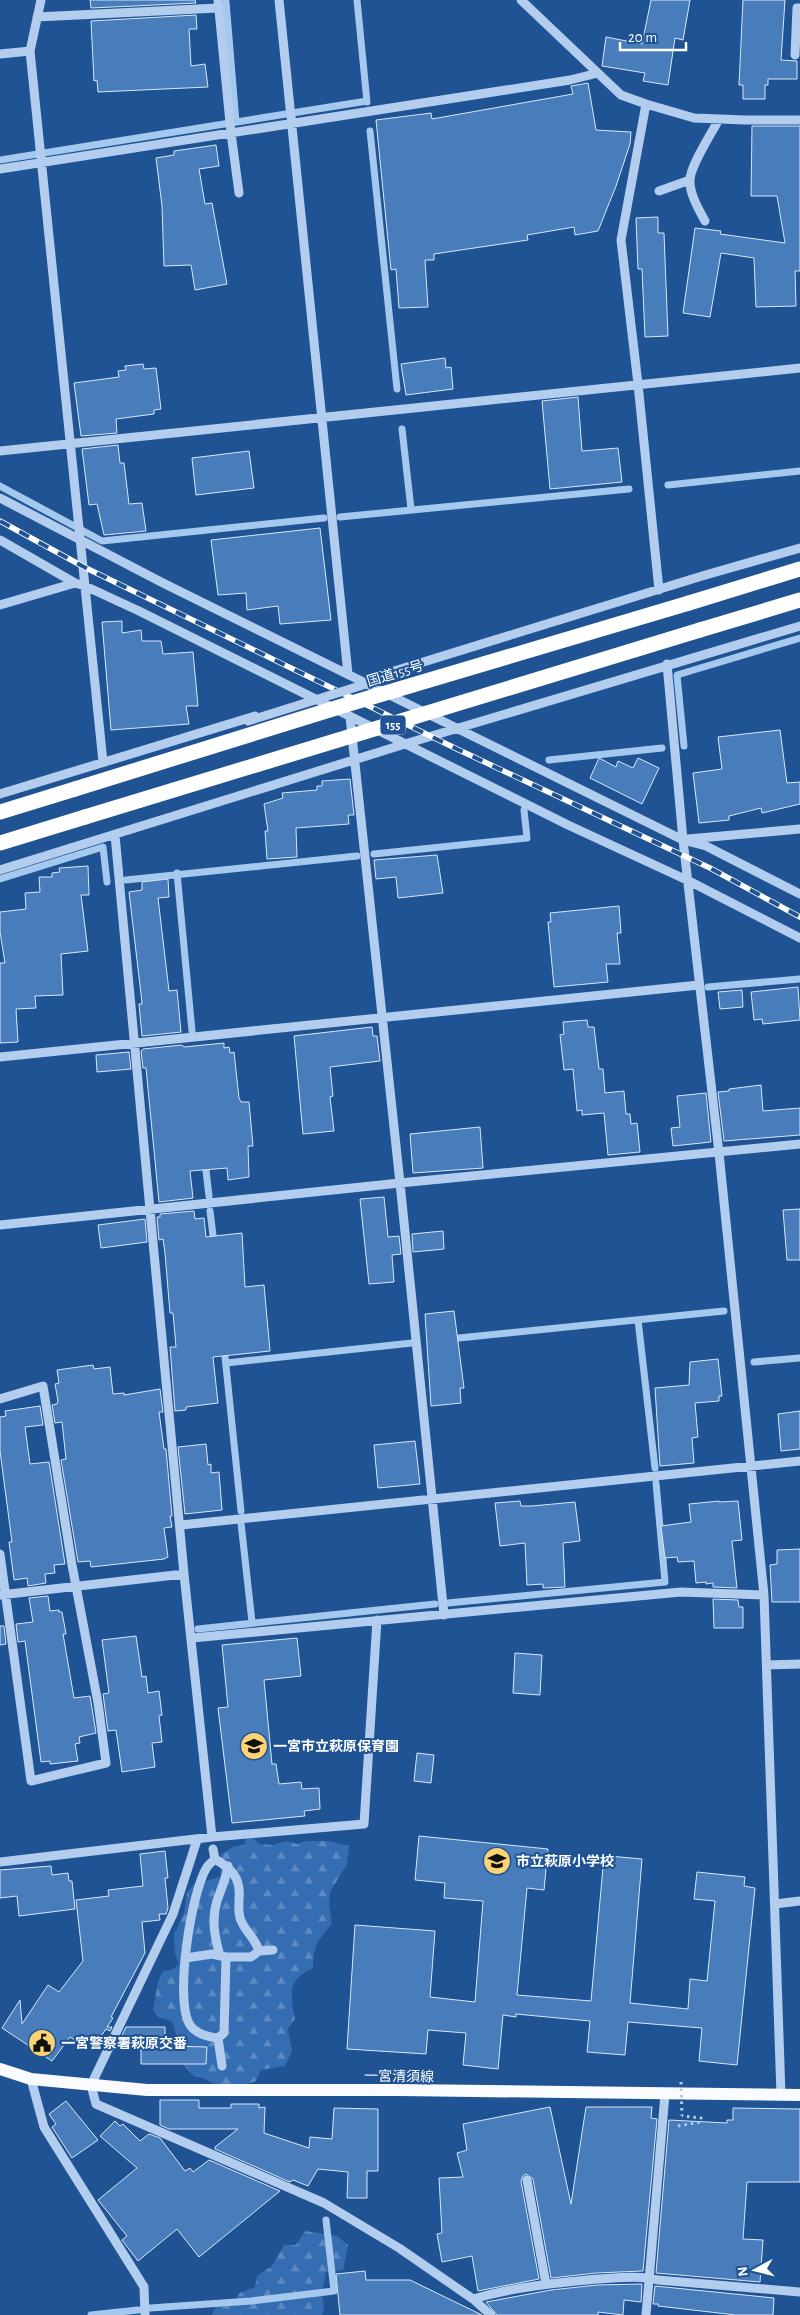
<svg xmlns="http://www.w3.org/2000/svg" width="800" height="2315" font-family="'Alegreya Sans','Noto Sans JP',sans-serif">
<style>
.forest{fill:url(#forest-firs)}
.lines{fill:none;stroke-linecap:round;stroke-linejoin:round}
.stream{stroke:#a5c8ef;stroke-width:7}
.building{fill:#487cba;stroke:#d8e8fa}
.path{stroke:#b2cdee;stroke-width:3;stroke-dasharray:2.5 4;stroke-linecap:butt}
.minor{stroke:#b2cdee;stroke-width:9}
.major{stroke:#f9fbff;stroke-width:12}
.highway{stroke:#fff;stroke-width:15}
.rail-casing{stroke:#fff;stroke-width:5.5}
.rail{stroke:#1f5394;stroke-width:4;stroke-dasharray:11;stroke-linecap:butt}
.path-bridge{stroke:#b2cdee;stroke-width:3;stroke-dasharray:2.5 4;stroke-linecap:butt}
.minor-bridge{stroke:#b2cdee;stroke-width:9}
.highway-bridge{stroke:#fff;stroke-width:15}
.labels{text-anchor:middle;stroke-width:4;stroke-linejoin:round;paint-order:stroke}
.shield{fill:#1f5394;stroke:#bccbdf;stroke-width:1}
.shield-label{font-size:12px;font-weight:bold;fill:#fff}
.street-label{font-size:14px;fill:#fff;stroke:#1f5394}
.poi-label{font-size:14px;font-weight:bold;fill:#fff;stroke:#1f5394;text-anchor:start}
</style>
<defs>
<pattern id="forest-firs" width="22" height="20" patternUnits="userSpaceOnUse" patternTransform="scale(1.25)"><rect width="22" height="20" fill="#346db1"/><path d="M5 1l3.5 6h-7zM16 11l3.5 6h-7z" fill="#5d8ac1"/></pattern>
</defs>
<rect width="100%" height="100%" fill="#1f5394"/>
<path class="forest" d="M249,1833L259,1844L273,1845L286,1841L297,1844L306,1841H328L349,1846L347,1864L330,1892L329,1905L332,1924C318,1940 313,1946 313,1968C287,1980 290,1994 295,2019L288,2029L292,2051L285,2066L261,2070L256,2081C240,2087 233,2086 217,2084C208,2083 206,2076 195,2077C174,2059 181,2044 172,2021L160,2018L153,2011L158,1981L163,1971L172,1970L179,1964L175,1954L174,1935L184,1913L187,1893L194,1884L220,1877L221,1854L233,1847L244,1845Z
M305,2231L337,2236L348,2245L343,2270L326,2272L322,2293L324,2308L322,2315H212L216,2306L232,2304L240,2293L255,2287L257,2276L272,2266L284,2245H296Z"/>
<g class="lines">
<path class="stream" d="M357,0L367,102
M226,2L236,122
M370,131L397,389
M0,160L367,101
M402,429L411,509
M668,485L800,471
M0,486L102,541L324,518
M340,517L629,489
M684,746L677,675L800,638
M549,760L662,748
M374,854L527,838L524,810
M177,873L192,1031
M0,879L103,847L107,882
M126,880L357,856
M708,987L800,979
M205,1162L209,1196
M210,1211L214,1244
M638,1320L655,1468
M449,1339L724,1311
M224,1347L241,1511
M754,1362L800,1358
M226,1363L412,1343
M241,1523L252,1622
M448,1603L665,1582L656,1483
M198,1629L435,1604
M150,2308L251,2301L334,2291L326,2220
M91,2315L138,2310"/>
</g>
<path class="building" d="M90,0H195L196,3L91,8Z
M651,0H690L683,40L675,38L668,85L643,81L645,73L602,66L606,37L642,44Z
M743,0H785L781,60L797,61V79H768V85H765V99H743V85H739Z
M196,15L197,29H189L191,66L205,64L208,87L98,92L97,80L94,81L91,21Z
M588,83L596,130L631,132L630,144L616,186L598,231L575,235L574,227L527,235L528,240L434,254V260H425L428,307L399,308L396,269L391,270L376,120L431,113L432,119L573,94L571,86Z
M752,126H800V271H795L796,306L756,307L754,258L721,253L710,317L683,313L695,228L721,231L720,234L785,243L777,196H751Z
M216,145L219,166L199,169L205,204L212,203L227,284L195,290L191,265L164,266L162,206L156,158L174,155V151Z
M658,217V233H664L668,336L645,337L642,269H638L636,218Z
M445,358L446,368L451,367L453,389L406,395L401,364Z
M143,364L144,369L156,368L161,409L154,410V414L116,419L117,433L81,436L74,383L119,377L118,371L126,370L125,366Z
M578,397L582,451L618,448L622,482L550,489L542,401Z
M118,445L120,463H124L129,504L142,503L146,531L104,535L97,504L89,505L82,449Z
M249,451L254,488L196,495L192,458Z
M320,528L331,620L280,624L278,606L247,610L246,593L218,595L211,540Z
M122,621V633L141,630L142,641H161L163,654L193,652L198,706H186L189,724L111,730L102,622Z
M780,730L787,783L800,782V804L762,813L761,808L729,816V820L699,823L693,773L722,769L718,737Z
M599,758L616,767L618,761L633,768L638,758L659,768L642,804L590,778Z
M350,779L354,815H348L349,824L296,828L297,857L267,859L265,831H268L264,804L283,798L282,793L317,790V786H322V781Z
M437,855L443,893L398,898L396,877L376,879L374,860Z
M88,866L89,895H81L88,951L61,954L63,995L35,996L36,1008L16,1009L18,1042L0,1043V963H5L0,932V912L26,909L25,893L40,892L39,877H52V873L60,872L59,868Z
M168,879L169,897L158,898L169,991L177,990L181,1032L142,1036L139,1004H142L141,994L129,892L142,890V882Z
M619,906L621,933H617L620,964H606L608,982L554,987L548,922H551L550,913Z
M798,987L800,1020L763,1024L762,1019L754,1020L751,992Z
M742,990L743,1007L720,1009L718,992Z
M587,1020L588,1027H594L599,1069H603L605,1093L624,1091L626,1114H630L631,1124L637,1123L640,1152L608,1155L604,1113L582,1115V1110L577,1111L573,1069L564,1070L560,1035L564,1034L563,1022Z
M372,1027L373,1036H377L380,1061L330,1067L333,1096L330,1097L334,1131L303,1134L294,1036Z
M224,1043V1048L229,1047L230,1053L234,1052L239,1098L241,1102H249L253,1146H248L249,1177L228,1180L227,1168L190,1171L193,1198L159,1202L146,1068H143L141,1051L143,1049L182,1045L184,1047Z
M129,1052L131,1069L97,1072L96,1055Z
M761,1085L763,1111L800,1108V1135L724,1141L718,1092L729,1091V1089Z
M706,1093L711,1142L673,1146L671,1128L680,1127L677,1096Z
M480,1127L483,1168L413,1173L410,1134Z
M384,1197L388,1237L399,1236L401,1254L392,1255L394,1282L369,1284L360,1199Z
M800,1209V1260H787L783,1210Z
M194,1211L195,1219L204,1218L206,1237L242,1233L245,1287L264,1285L270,1351L213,1357L218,1403L186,1407V1410L175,1411L170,1347H176L173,1313H170L165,1253L163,1239L159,1240L157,1217H160V1214Z
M145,1219L147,1242L101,1248L98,1225Z
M443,1231L444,1249L413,1252L412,1234Z
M454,1311L464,1388H460L461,1403L431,1406L425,1314Z
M718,1359L722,1396H719V1401L695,1403L698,1437L692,1438L694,1463L660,1466L655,1388L689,1385L690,1362Z
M93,1365L94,1369L110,1367L113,1394L124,1393V1395L160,1389L163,1412H159L164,1449H166L172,1516H170L172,1527L164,1528L168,1557L164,1559L91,1567L90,1561L78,1562L61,1460L66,1459L62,1422L55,1423L52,1405L57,1404L58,1401L55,1384L59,1383L57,1370Z
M40,1406L43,1425L25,1427L30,1464L49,1462L65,1564L54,1565L55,1573L45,1574L46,1583L28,1586L27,1578L14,1580L9,1542H12L0,1451V1417L6,1416L5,1411Z
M800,1411V1449L781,1451L778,1414Z
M415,1441L420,1484L378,1488L374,1445Z
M206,1444L208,1465L211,1464V1473L219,1472L222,1510L185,1514L178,1447Z
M520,1501L521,1506H532L575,1502L580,1541L563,1543L565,1587L543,1588V1584L527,1585L525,1543L500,1546L495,1503Z
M719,1501V1502L738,1501L742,1540L732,1541L737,1588L713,1587V1583L706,1584V1582L696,1583L694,1561L678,1562L677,1557L665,1558L661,1526L691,1522L689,1504Z
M800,1549V1602H772L770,1565L777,1564V1550Z
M48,1596L50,1611L59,1610V1612H62L66,1634H63L74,1698L90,1696L96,1733L79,1737L80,1743L75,1744L78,1761L50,1764V1761L41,1762L25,1641L18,1642L16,1624L33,1622L29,1598Z
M713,1599L738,1600L739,1607H743V1628H714Z
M0,1626H4L6,1644L0,1645Z
M136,1636L141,1670L142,1677L146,1676L148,1693L159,1691L162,1715L159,1716L162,1742L152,1743L155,1767L122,1772L116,1730L108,1731L103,1694L109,1693L102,1640Z
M297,1638L301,1676L264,1680L272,1764H276L279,1784L301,1782L302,1789L319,1788L320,1809L304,1811L305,1816L232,1823L218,1708L228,1707L222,1645Z
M515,1653L542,1655L540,1695L513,1693Z
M417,1753L434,1755L431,1783L414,1781Z
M419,1836L548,1849L544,1890L527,1888L517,1995L591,2001L603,1867H608L609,1856L642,1859L630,2003L688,2009L690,1979L707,1981L715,1901L694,1899L697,1872L745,1877L744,1886L755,1888L737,2065L699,2061L702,2028L628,2022L625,2055L587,2052L590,2021L516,2014V2017L503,2015L498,2069L463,2065L466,2033L428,2030L426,2054L347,2049L355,1925L435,1931L430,1997L475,2002L483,1901L444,1898L445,1883L415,1880Z
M165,1851L168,1878H165L168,1908L166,1914H159L160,1920L142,1922L145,1953L111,2017L113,2018L107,2027H112L110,2031L106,2029L94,2046L85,2039L81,2044L70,2037L52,2061L2,2028L20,2000L22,2024L48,1985L59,1992L83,1961L76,1900L109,1896L108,1890L143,1886L140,1854Z
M51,1866L52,1875L68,1873L69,1881H72L75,1909L19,1916L17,1896L0,1898V1870Z
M126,2027H165V2046L207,2047L206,2064H141V2047L121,2037Z
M160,2100H199V2108H231V2104H259V2108L265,2107L264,2133L309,2148L310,2137L332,2139L334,2108L378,2109V2171H367V2198H347L348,2172L318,2169L308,2186L293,2180L290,2182L215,2149V2147L238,2129H169L160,2125Z
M66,2101L98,2140L72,2158L52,2127L56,2124L49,2114Z
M550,2107L571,2204L586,2107H652L651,2118L657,2119L643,2271L596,2273L551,2278L533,2179L526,2174L523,2176L521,2181L539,2279L478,2291L472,2256L442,2262L437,2234L442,2233L439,2178L463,2177L457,2153L467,2150L463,2124Z
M733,2108L800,2109V2182H747L743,2239L763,2240L760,2282L656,2273L669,2120L727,2123V2120H733Z
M115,2121L120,2126L123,2124L140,2141L149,2134L160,2138L185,2171L190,2168L193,2172L209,2160L280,2191L199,2257L177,2229L138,2261L122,2240L127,2236L98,2200L137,2168L100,2136Z
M365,2271L366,2280H410L482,2315H340L336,2274Z
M642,2284L641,2302L624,2300L623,2315L598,2312V2315H497L486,2302L551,2290L597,2285Z
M655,2286L774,2298L773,2315H736L658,2306V2304H653Z"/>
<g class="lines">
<path class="path" d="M678,2126L701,2122V2118L682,2116"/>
<path class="minor" d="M41,0L30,51L103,762
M218,0L231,133L239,193
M279,0L348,674
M521,0L621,95L646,104L694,118L745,120H800
M37,17L218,8
M0,54L30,51
M795,55L797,8H800
M646,104L621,240L638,384L659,590
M0,169L570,80L598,73
M659,191L690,180
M705,221C699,210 689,193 690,180C690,166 712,133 719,119
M0,451L800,368
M0,498L163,583L683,840L706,846L800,894
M0,540L75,583L85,586L139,611L568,825L689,881L800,938
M0,605L75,583
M667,664L683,840L719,1153L764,1595L781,2095
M391,672L702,576L800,548
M350,717L400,1183L444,1615
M0,794L255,716
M115,835L184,1574L212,1837
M688,839L800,829
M0,870L405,744L800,626
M0,1057L699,985
M0,1225L400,1183L800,1144
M0,1399L43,1386L72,1565L98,1703L106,1763L31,1781L0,1554
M181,1525L800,1461
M0,1595L184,1574
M192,1638L681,1592L764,1595
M767,1665L800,1664
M197,1840L173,1914L91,2085L96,2104L324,2203L399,2248L473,2299L491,2315
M213,1849L215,1859C232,1869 241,1878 239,1899C239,1905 238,1911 240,1918C244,1931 255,1937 259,1951
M215,1859C213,1861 209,1864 207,1867C191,1892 174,2001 190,2025C196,2034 209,2037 218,2038L224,2033L226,1957
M0,1862L212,1837L364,1824L377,1620
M775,1904L800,1901
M220,1956C215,1938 211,1920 217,1901C221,1889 226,1879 228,1866
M186,1958L212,1954L226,1957H251L259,1951L273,1950
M218,2038L222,2066
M31,2079L44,2127L144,2287L145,2315
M527,2180L546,2284
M473,2299C514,2287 555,2283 597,2279C618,2278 638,2275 658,2280L800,2292
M646,2315L665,2094"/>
<path class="major" d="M0,2069L31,2079L147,2090H400L800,2095"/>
<path class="highway" d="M689,603L800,569
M700,630L800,600
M0,812L75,789
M0,843L85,817"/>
<g class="rail-casing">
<path id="rail" d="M0,521L84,567L459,750L710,868L800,917"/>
</g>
<use href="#rail" class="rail"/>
<path class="path-bridge" d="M681,2082L682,2116"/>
<path class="minor-bridge" d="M248,721L401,673"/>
<path class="highway-bridge" d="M75,789L352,703L689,603
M85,817L700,630"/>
</g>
<defs>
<g id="school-disc" transform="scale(1.4375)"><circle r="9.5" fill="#fcd372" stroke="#1f5394"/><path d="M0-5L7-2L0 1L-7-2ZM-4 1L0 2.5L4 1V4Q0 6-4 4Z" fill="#111"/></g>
<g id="civic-disc" transform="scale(1.4375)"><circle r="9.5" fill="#fcd372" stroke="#1f5394"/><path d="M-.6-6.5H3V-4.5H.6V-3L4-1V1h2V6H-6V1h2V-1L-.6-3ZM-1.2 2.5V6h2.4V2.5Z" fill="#111"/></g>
</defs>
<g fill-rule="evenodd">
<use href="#school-disc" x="254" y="1746"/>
<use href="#school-disc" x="497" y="1861"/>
<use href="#civic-disc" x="42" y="2043"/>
</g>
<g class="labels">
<rect class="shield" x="380.5" y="715.5" width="25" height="19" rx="4"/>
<g class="shield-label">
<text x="393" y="729">155</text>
</g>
<g class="street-label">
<text transform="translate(395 673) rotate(-17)" y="5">国道155号</text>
<text transform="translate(399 2076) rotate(1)" y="5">一宮清須線</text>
</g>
<g class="poi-label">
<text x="273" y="1751">一宮市立萩原保育園</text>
<text x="516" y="1866">市立萩原小学校</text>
<text x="61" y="2048">一宮警察署萩原交番</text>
</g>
</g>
<g transform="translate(755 2270) rotate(263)" stroke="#1f5394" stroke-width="4" paint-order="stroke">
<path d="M0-4L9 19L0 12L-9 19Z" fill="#ffffff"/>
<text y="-8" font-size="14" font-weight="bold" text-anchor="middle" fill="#ffffff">N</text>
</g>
<path d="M620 42v8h66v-8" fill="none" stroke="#ffffff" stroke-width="2.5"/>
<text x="628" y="42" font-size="15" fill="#ffffff" stroke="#1f5394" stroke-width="4" paint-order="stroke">20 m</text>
</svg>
